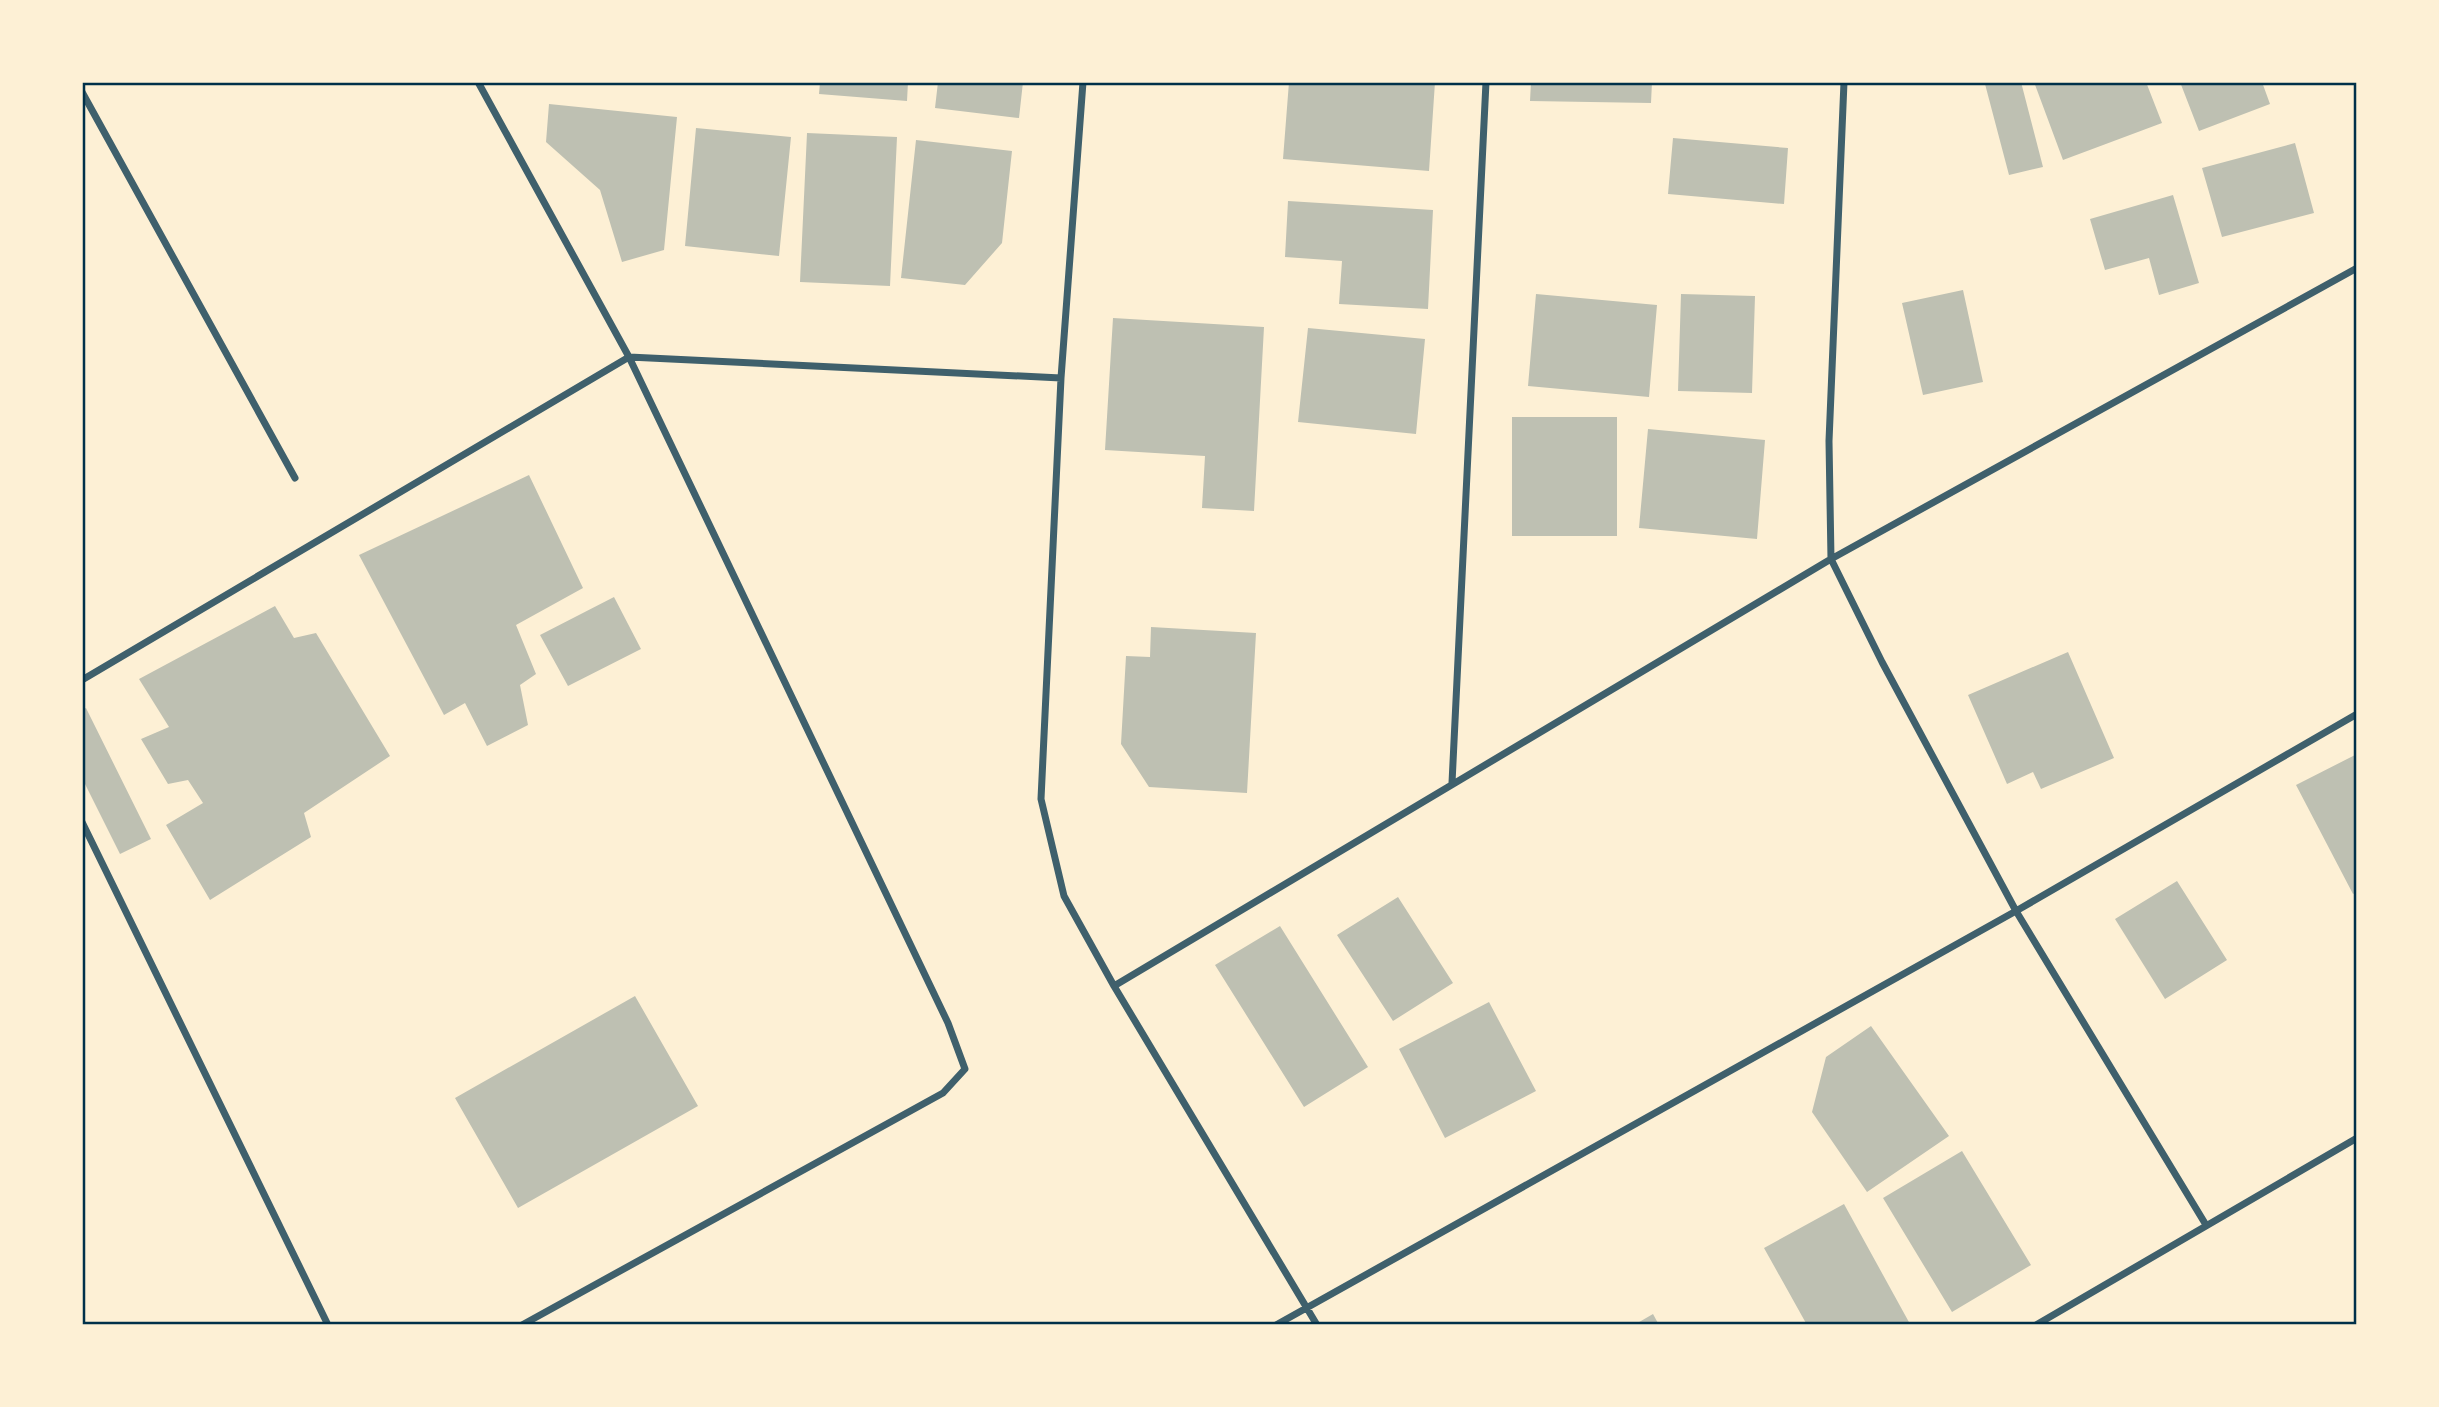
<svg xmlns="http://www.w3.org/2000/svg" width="2439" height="1407" font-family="'Space Grotesk',sans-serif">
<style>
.building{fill:#bec0b2}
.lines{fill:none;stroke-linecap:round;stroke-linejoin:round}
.minor{stroke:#3f606c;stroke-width:7}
.neatline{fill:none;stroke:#003049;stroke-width:2.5}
</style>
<rect width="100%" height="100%" fill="#fdf0d5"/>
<path class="building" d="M820,82H908L907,101L819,94Z
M938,82H1023L1019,118L935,108Z
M1289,82H1435L1429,171L1283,159Z
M1531,82H1652L1651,103L1530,101Z
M1991,82H2021L2043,167L2009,175L1985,84Z
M2034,82H2146L2162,123L2063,160Z
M2180,82H2262L2270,104L2199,131Z
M549,104L677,117L664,250L622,262L600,190L546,142Z
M696,128L791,137L779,256L685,246Z
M807,133L897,137L890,286L800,282Z
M1673,138L1788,148L1784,204L1668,194Z
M916,140L1012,151L1002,243L965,285L901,278Z
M2295,143L2314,213L2222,237L2202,168Z
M2173,195L2199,283L2159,295L2149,258L2105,270L2090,219Z
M1288,201L1433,210L1428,309L1339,304L1342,261L1285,257Z
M1963,290L1983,382L1923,395L1902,303Z
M1536,294L1657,305L1649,397L1528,386Z
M1681,294L1755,296L1752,393L1678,391Z
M1113,318L1264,327L1254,511L1202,508L1205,456L1105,450Z
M1308,328L1425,339L1416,434L1298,422Z
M1512,417H1617V536H1512Z
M1648,429L1765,440L1757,539L1639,528Z
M529,475L583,588L516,625L536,674L520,685L528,725L487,746L465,703L444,715L359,555Z
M614,597L641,649L568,686L540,635Z
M275,606L294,638L316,633L390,756L304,813L311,837L210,900L166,825L203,803L188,780L168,784L141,739L169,727L139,679Z
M1151,627L1256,633L1247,793L1149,787L1121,744L1126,656L1150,657Z
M2068,652L2114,758L2041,789L2033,772L2007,784L1968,695Z
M86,708L151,839L120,854L82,778V710Z
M2357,754V892L2353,894L2296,785Z
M2177,881L2227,960L2165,999L2115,919Z
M1398,897L1453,983L1393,1021L1337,935Z
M1280,926L1368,1067L1304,1107L1215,965Z
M635,996L698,1106L518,1208L455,1098Z
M1489,1002L1536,1091L1445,1138L1399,1049Z
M1871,1026L1949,1136L1867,1192L1812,1112L1826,1057Z
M1962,1151L2031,1265L1952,1312L1883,1198Z
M1844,1204L1910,1324L1908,1325H1807L1764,1248Z
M1653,1314L1659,1325H1634Z"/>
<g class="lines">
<path class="minor" d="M478,82L629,357L948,1023L965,1069L943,1093L522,1325
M1083,82L1061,378L1041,799L1064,896L1114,986L1317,1325
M1844,82L1829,441L1831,559L1882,662L2016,911L2206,1225
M82,92L295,478
M82,680L629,357L1061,378
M1452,783L1486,82
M82,822L328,1325
M1114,986L1831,559L2357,268
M1276,1325L2016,911L2357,714
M2036,1325L2357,1138"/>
</g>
<rect width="2439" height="1407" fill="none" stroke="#fdf0d5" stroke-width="168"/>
<rect x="84" y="84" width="2271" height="1239" class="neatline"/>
</svg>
